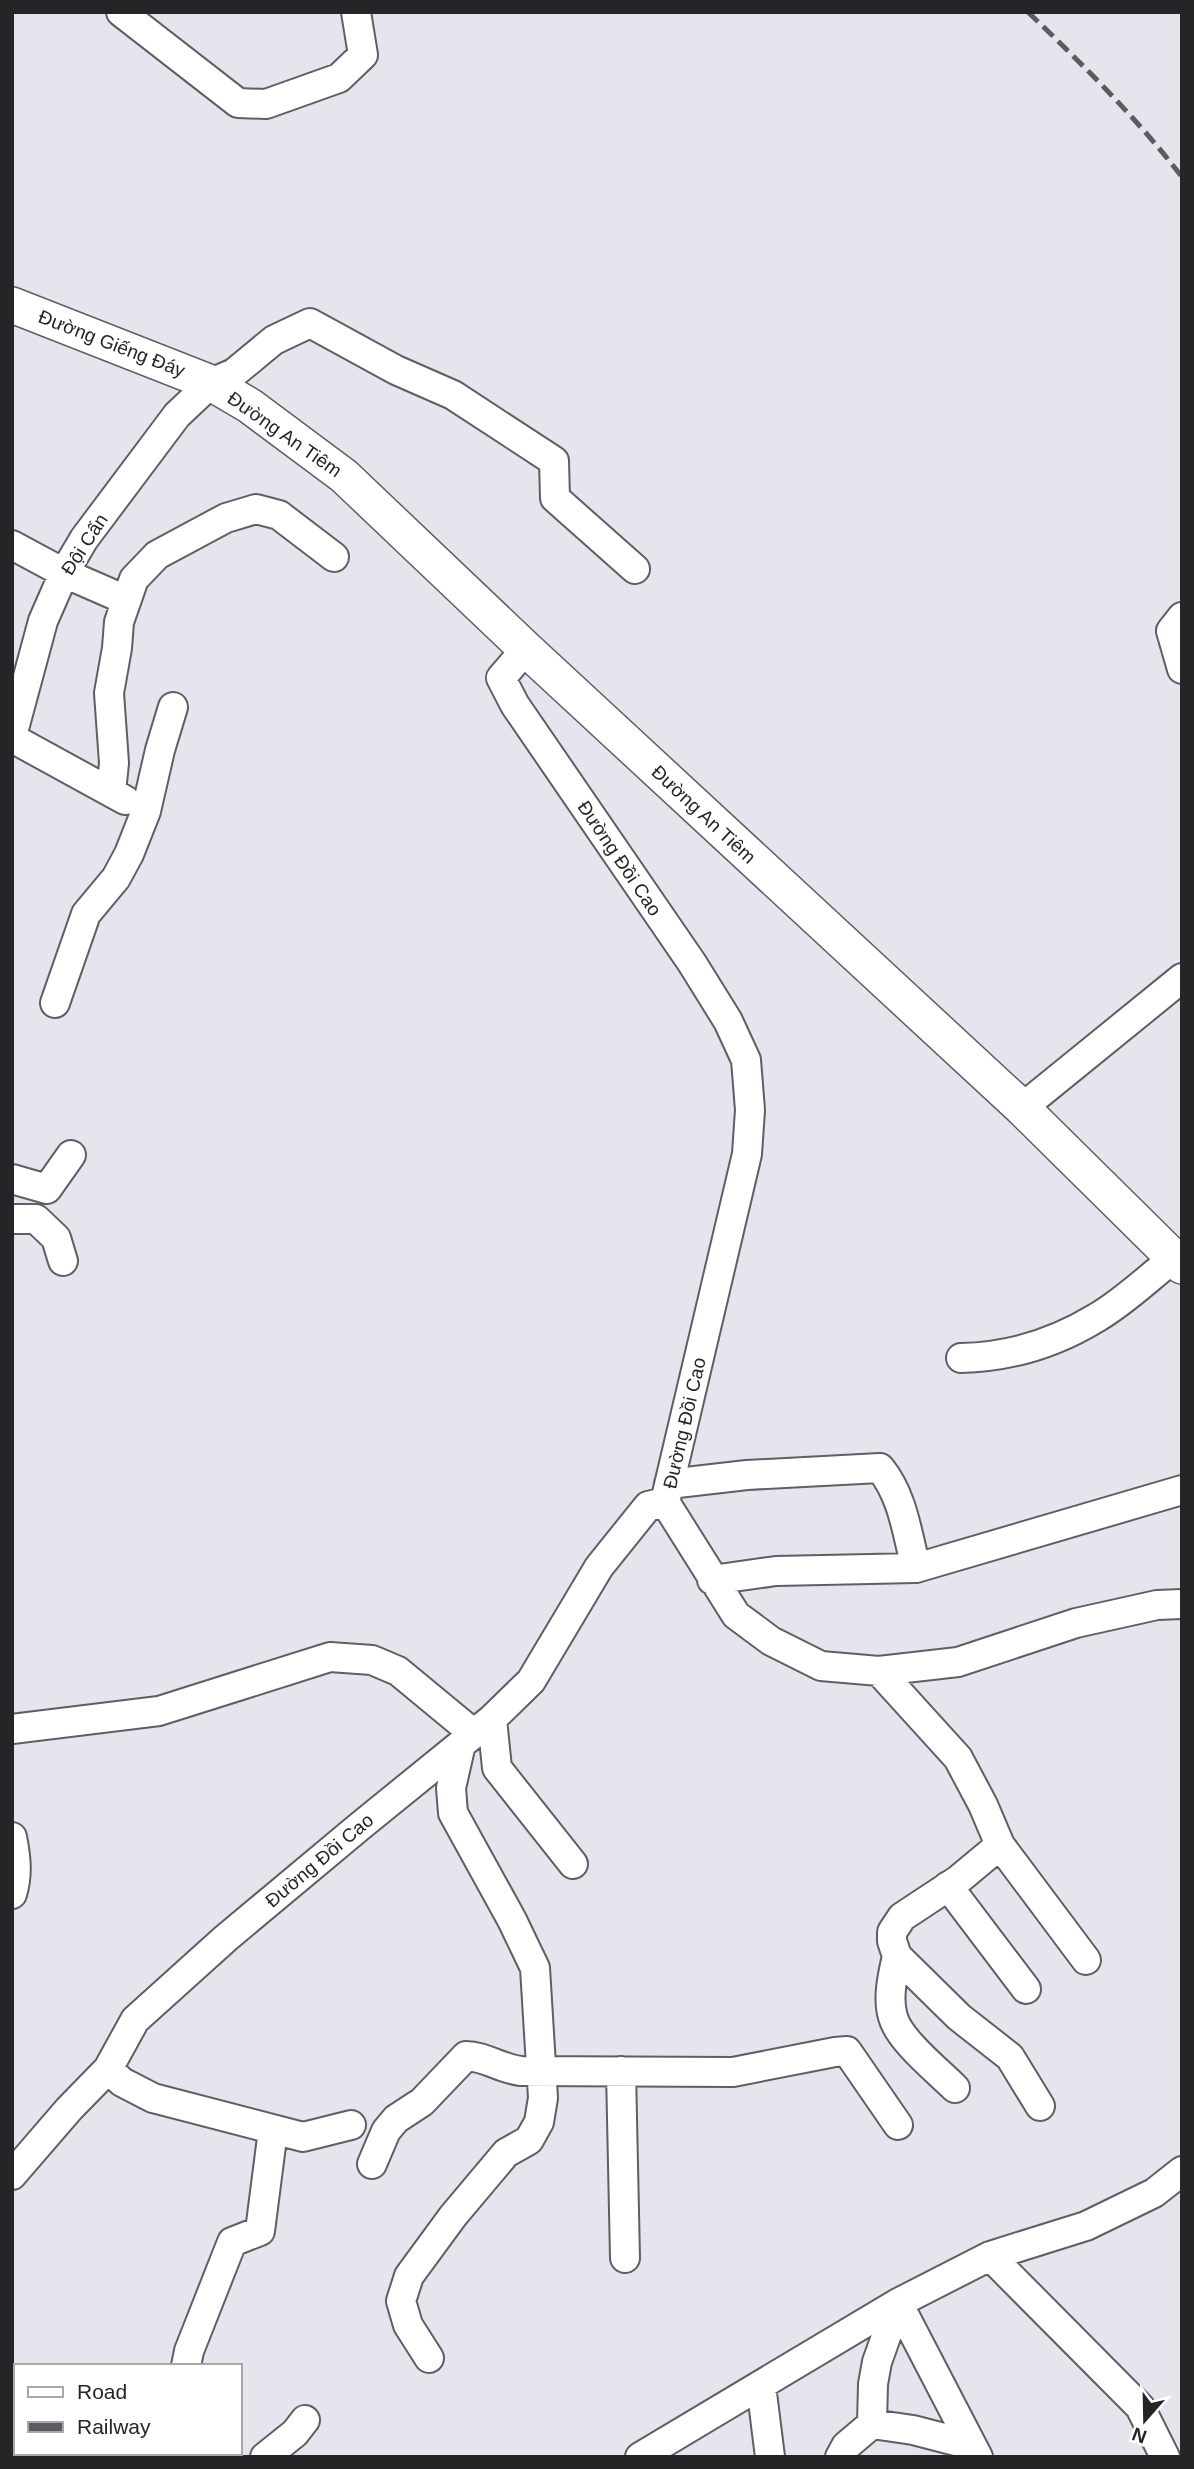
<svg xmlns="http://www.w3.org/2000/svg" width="1194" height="2469" font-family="Arial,sans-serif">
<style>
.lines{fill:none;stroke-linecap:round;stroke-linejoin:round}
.minor-casing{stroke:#605d65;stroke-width:32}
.major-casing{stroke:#605d65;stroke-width:38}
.minor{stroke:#fff;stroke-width:28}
.major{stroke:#fff;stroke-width:35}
.rail{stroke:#5c5b5f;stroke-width:5;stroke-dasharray:14 7;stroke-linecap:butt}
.labels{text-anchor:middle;stroke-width:5;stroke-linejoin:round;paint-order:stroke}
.street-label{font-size:19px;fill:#252427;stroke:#fff}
</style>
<rect width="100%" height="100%" fill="#e7e4ed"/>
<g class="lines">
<g class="minor-casing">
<path id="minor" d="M121,12L238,103L266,104L339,78L363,55L356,12
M12,545L64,573L126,600
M1182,617L1171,631L1182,669
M12,736L43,621L64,573L84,539L177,415L211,383L234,373L274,340L310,323L396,370L453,395L554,461L555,498L635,569
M12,738L125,800
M111,792L114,763L109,693L117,648L119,622L134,579L157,555L226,518L256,509L279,515L334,557
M55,1003L86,914L116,878L129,854L146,811L160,750L173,707
M1022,1108L1182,978
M12,1179L47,1189L71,1155
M12,1219H36L56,1238L63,1261
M961,1358C1008,1357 1055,1343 1096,1318C1124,1302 1148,1278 1174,1258
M669,1484L747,1475L880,1468C903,1496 907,1533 916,1568
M665,1502L736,1615L771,1641L821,1666L879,1671L958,1662L1076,1623L1157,1605L1182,1604
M712,1580L776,1571L916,1568L1182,1490
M879,1671L958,1758L983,1805L1000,1845L958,1880L902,1917L892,1932V1941L897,1956L959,2017L1010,2057L1040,2106
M492,1719L497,1768L573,1864
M12,1729L159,1711L330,1657L372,1660L398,1671L473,1733
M12,1837C16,1857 18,1875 12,1894
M1000,1845L1086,1960
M948,1886L1026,1989
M897,1956C893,1974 887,1998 893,2017C899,2040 938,2071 955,2088
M108,2069L122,2082L153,2098L303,2137L351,2125
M621,2071L625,2258
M372,2164L386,2131L396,2119L422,2102L466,2056C484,2056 502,2069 521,2071L733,2072L835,2052L847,2051L898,2125
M12,2175L69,2109L108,2069L135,2020L226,1938L359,1827L492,1719L531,1681L599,1567L648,1506L665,1502L747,1154L750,1110L746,1060L728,1021L692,963L515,705L501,678L526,649
M990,2256L1140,2407L1165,2457
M898,2303L978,2457
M429,2358L408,2325L401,2301L409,2276L453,2216L506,2153L529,2140L539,2122L543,2098L535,1968L512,1920L453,1813L451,1788L461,1744
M186,2366L189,2351L232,2242L260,2231L273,2130
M761,2385L770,2457
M872,2424L873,2384L877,2362L898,2303
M133,2457L136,2453
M265,2457L295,2433L305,2420
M640,2457L898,2303L990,2256L1086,2226L1154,2193L1182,2171
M840,2457L846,2446L872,2424L913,2430L971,2445"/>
</g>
<g class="major-casing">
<path id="major" d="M12,305L211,383L250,406L344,476L526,649L1022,1108L1182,1266"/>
</g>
<use href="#minor" class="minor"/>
<use href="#major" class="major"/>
<path class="rail" d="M1028,12C1082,64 1136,117 1182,177"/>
</g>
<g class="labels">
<g class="street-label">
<text transform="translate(112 343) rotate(21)" y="7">Đường Giếng Đáy</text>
<text transform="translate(285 434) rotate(35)" y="7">Đường An Tiêm</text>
<text transform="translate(84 544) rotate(-57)" y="7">Đội Cấn</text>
<text transform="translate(704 814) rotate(43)" y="7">Đường An Tiêm</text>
<text transform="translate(620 858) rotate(56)" y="7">Đường Đồi Cao</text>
<text transform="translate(684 1423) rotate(-77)" y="7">Đường Đồi Cao</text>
<text transform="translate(319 1860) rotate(-40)" y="7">Đường Đồi Cao</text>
</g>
</g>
<rect width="1194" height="2469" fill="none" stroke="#252427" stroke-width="28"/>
<rect x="14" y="2364" width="228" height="91" fill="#ffffff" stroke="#a8a7a9" stroke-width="2"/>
<rect x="28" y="2387" width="35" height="10" fill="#ffffff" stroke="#a8a7a9" stroke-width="2"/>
<text x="77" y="2399" font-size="21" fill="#252427">Road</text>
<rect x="28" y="2422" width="35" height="10" fill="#5c5b5f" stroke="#a8a7a9" stroke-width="2"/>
<text x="77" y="2434" font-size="21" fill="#252427">Railway</text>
<g transform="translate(1145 2420) rotate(200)" stroke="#ffffff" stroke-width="5" paint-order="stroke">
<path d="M0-5L12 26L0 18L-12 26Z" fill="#252427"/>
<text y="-10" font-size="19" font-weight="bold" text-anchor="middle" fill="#252427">N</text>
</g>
</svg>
